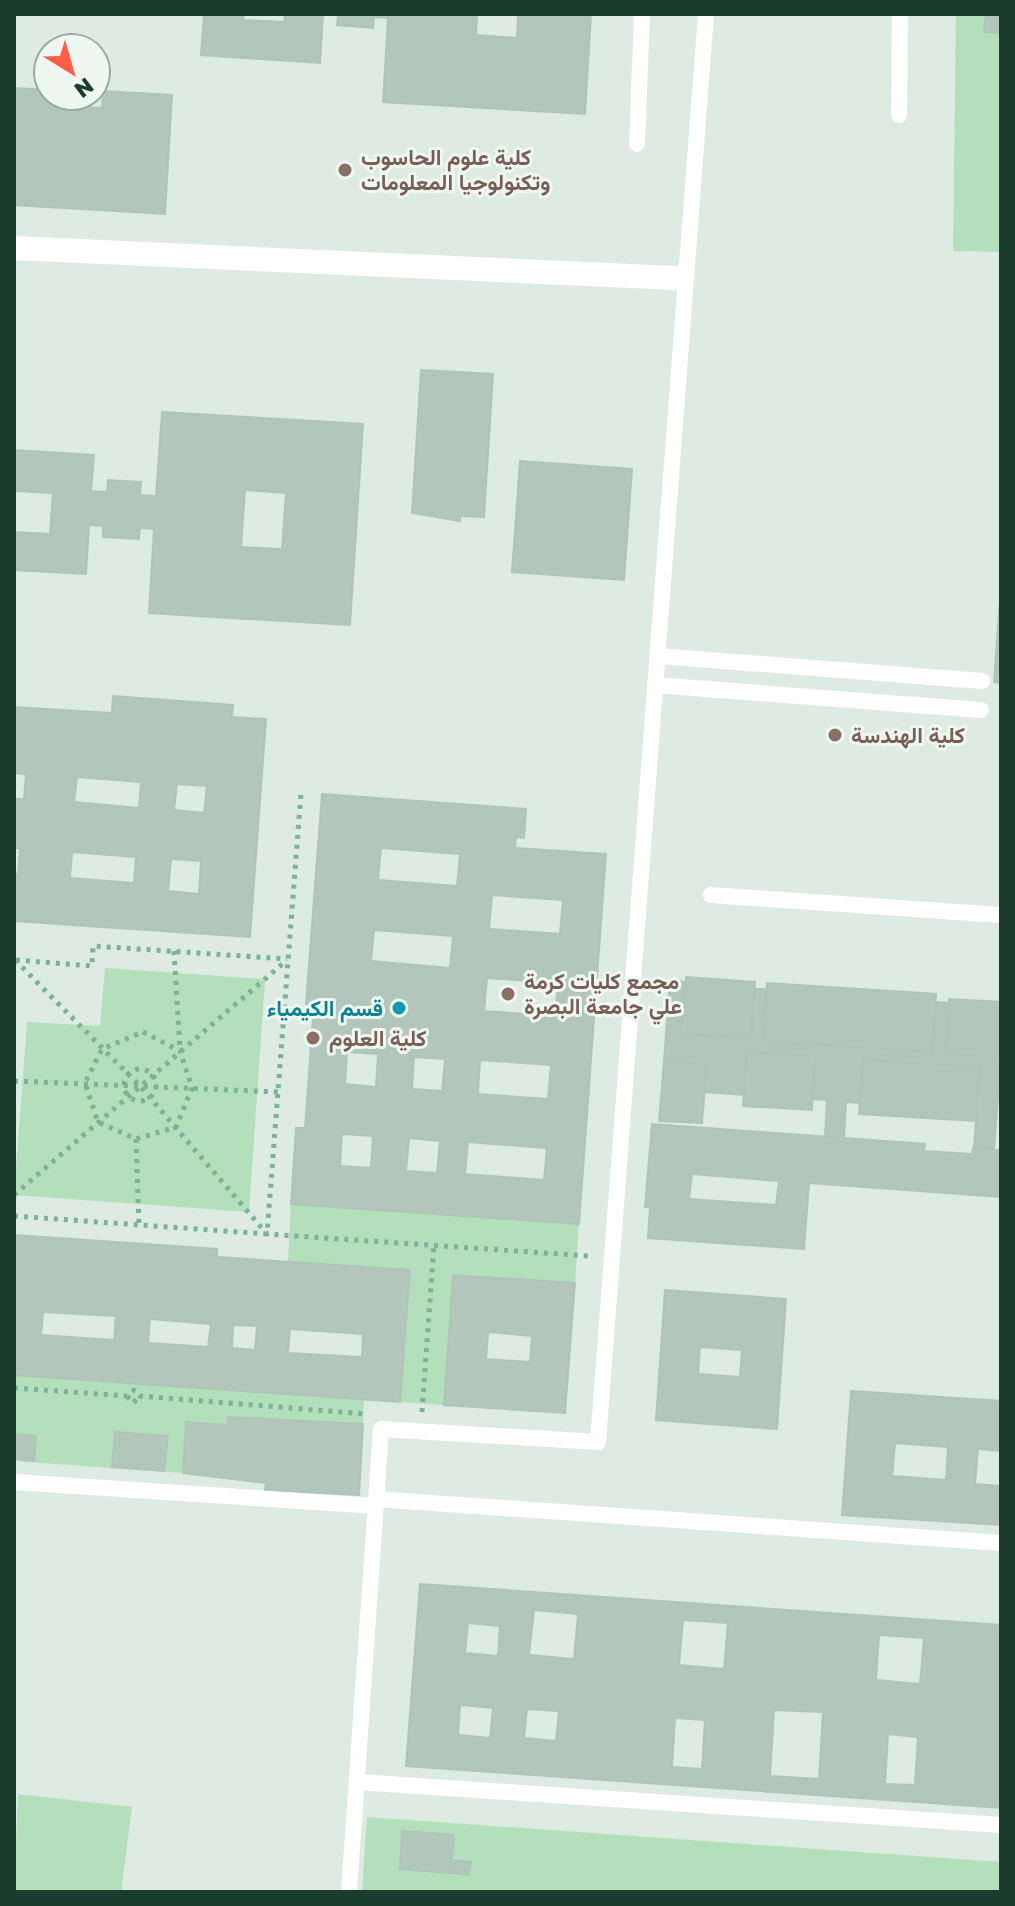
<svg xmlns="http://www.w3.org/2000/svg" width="1015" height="1906" font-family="'Golos Text',Vazirmatn,sans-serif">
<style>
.green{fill:#b3dfba;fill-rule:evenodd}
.building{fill:#b2c6bc;stroke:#afc5b9;stroke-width:2;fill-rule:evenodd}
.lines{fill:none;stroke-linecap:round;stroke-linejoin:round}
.path{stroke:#7ab29a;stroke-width:5;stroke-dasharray:4 6;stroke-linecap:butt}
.lane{stroke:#fff;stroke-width:16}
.street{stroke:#fff;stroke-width:24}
.education-dot{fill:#8d6e63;stroke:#eef7f1;stroke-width:3}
.culture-dot{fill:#0f9aa8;stroke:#eef7f1;stroke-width:3}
.labels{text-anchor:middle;stroke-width:6;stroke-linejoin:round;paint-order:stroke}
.education-label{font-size:22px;font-weight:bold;fill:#785e54;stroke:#eef7f1;text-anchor:start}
.culture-label{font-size:22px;font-weight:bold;fill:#0d838f;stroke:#eef7f1;text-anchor:end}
</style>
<rect width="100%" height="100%" fill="#ddebe3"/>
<path class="green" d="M956,14H986L985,32L1001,33V252L953,251Z
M105,968L265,979L249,1212L14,1195L27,1022L100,1026Z
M291,1204L579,1224L575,1283L453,1275L444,1405L400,1402L409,1270L288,1262Z
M14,1375L364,1399L363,1424L228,1417L227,1425L186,1422L183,1473L14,1461H34L36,1437L14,1434ZM116,1432L167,1436L112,1466Z
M18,1794L132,1807L121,1892H14Z
M367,1817L1001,1862V1892H362ZM402,1831L454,1835L451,1873L400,1869Z"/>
<path class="building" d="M204,14H244L243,20L284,22L285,14H323L320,63L201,55Z
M335,14H477L476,35L517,38L518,14H591L585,114L383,102L388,18L374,17L373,28L337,25L338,14Z
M986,14H1001V33L984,32Z
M14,88L48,90V96H71L70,106L102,108L103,91L172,95L165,214L14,205Z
M421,370L493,374L484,517L460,516V521L412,513Z
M162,412L363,424L350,625L149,613L154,529L140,528L139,539L103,537V526L89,525L86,574L14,570V532L50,534L53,493L14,491V450L94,455L91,491L107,492L108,480L141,482L140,495L156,496ZM245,490L286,493L282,549L241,547Z
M520,461L632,469L624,580L512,572Z
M1001,586V683L994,682Z
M113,696L233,705L232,717L266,719L250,937L14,921V874H18L20,848H14V799H24L26,774L14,773V707L112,713ZM77,777L141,782L139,808L74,802ZM177,784L207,786L204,813L174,810ZM72,852L136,857L134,883L70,878ZM171,859L201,861L199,894L168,891Z
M322,794L526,809L524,838L516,837L515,848L606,854L579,1224L291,1204L296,1128H305L314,1004H306ZM381,848L460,854L457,886L378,880ZM492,895L563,900L560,934L489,929ZM374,930L453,936L450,968L371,961ZM487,978L558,983L555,1016L484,1011ZM347,1052L378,1054L376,1087L345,1084ZM414,1057L445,1059L442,1091L412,1089ZM480,1060L551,1065L548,1099L478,1094ZM342,1134L373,1136L371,1168L340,1166ZM409,1138L440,1141L437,1173L406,1171ZM468,1142L547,1148L544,1180L465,1174Z
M686,977L755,982L751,1039L681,1033Z
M670,980L686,982L681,1033L751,1039L755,989H766L763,1041L932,1052L936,1002L949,1003L946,1054L1001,1057L994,1149L974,1148L980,1067L863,1060L860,1103L846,1102L844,1138L825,1136L827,1100L812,1099L815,1056L747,1052L744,1095L705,1092L707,1064L664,1061Z
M767,983L936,994L932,1052L763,1041Z
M949,999L1001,1002V1057L946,1054Z
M747,1052L815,1056L812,1110L743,1106Z
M863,1060L980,1067L976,1121L859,1114Z
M664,1061L707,1064L702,1123L659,1121Z
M652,1124L925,1144L924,1151L972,1154L973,1148L1001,1150V1197L809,1183L804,1249L648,1238L650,1207H645ZM692,1174L779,1181L776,1205L689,1199Z
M14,1235L217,1249V1257L410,1270L400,1402L14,1375ZM43,1312L116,1316L114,1340L41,1335ZM150,1319L211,1324L208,1347L148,1343ZM233,1325L257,1326L255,1350L232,1348ZM290,1329L363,1334L362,1357L288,1353Z
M453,1275L575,1283L565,1413L444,1405ZM488,1332L532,1336L530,1362L486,1359Z
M665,1290L786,1299L777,1429L656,1420ZM700,1347L742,1350L740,1377L698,1374Z
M851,1391L1001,1401V1451L978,1449L975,1484L1001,1486V1525L842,1515ZM895,1443L948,1447L946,1480L892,1476Z
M228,1417L363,1424L359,1495L265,1490L266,1483L183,1473L186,1422L227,1425Z
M115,1432L168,1436L164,1471L112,1467Z
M14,1434L36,1436L34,1461L14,1459Z
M420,1584L1001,1625V1808L406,1766ZM534,1610L578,1614L574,1659L529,1655ZM683,1620L728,1623L724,1669L679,1665ZM468,1623L500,1626L498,1656L465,1653ZM879,1635L924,1638L920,1684L876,1680ZM460,1705L493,1708L490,1738L458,1735ZM527,1709L559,1711L556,1741L524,1738ZM774,1710L823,1712L819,1779L770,1776ZM675,1718L705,1720L702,1769L672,1767ZM888,1734L918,1737L915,1785L885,1784Z
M402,1831L454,1835L451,1873L400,1869Z
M455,1860L471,1862L469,1875L453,1873Z"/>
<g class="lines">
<path class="path" d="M174,951L180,1050
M15,960L140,1086L267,1234L589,1256
M16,960L92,966L93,946L287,959
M143,1032L180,1051L192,1088L176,1127L136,1139L98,1122L85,1083L102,1049Z
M124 1085a16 16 0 1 1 32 0a16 16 0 1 1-32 0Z
M14,1081L278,1092
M136,1139L139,1225
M14,1195L287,960
M14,1216L267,1234L301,793
M14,1388L127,1396L134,1390L140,1396L366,1414
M127,1396L133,1403L140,1396
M422,1412L434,1245"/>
<path class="lane" d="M899,115L900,14
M637,144L642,14
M658,656L982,681
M655,685L981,710
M711,895L1001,915
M14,1482L375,1506
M376,1499L1001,1543
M357,1782L1001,1825
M349,1892L381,1429L598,1442L706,14"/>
<path class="street" d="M14,248L675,278"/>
</g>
<g class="education-dot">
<circle cx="345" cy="170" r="8"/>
<circle cx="835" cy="735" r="8"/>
<circle cx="508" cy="994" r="8"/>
<circle cx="313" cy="1038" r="8"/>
</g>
<circle class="culture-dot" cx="399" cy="1008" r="8"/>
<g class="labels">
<g class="education-label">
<text x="361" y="165">كلية علوم الحاسوب<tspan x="361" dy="25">وتكنولوجيا المعلومات</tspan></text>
<text x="851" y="743">كلية الهندسة</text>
<text x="524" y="989">مجمع كليات كرمة<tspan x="524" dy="25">علي جامعة البصرة</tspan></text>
<text x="329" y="1046">كلية العلوم</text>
</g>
<g class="culture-label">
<text x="383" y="1016">قسم الكيمياء</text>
</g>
</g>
<rect width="1015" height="1906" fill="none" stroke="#1d3c30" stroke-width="32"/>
<g transform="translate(72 72) rotate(143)"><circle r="38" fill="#eef7f1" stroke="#9aaca4" stroke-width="2"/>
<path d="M0-6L14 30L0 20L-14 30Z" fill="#ff5f47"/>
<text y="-12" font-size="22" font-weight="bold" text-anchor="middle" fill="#1d3c30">N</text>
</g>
</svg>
